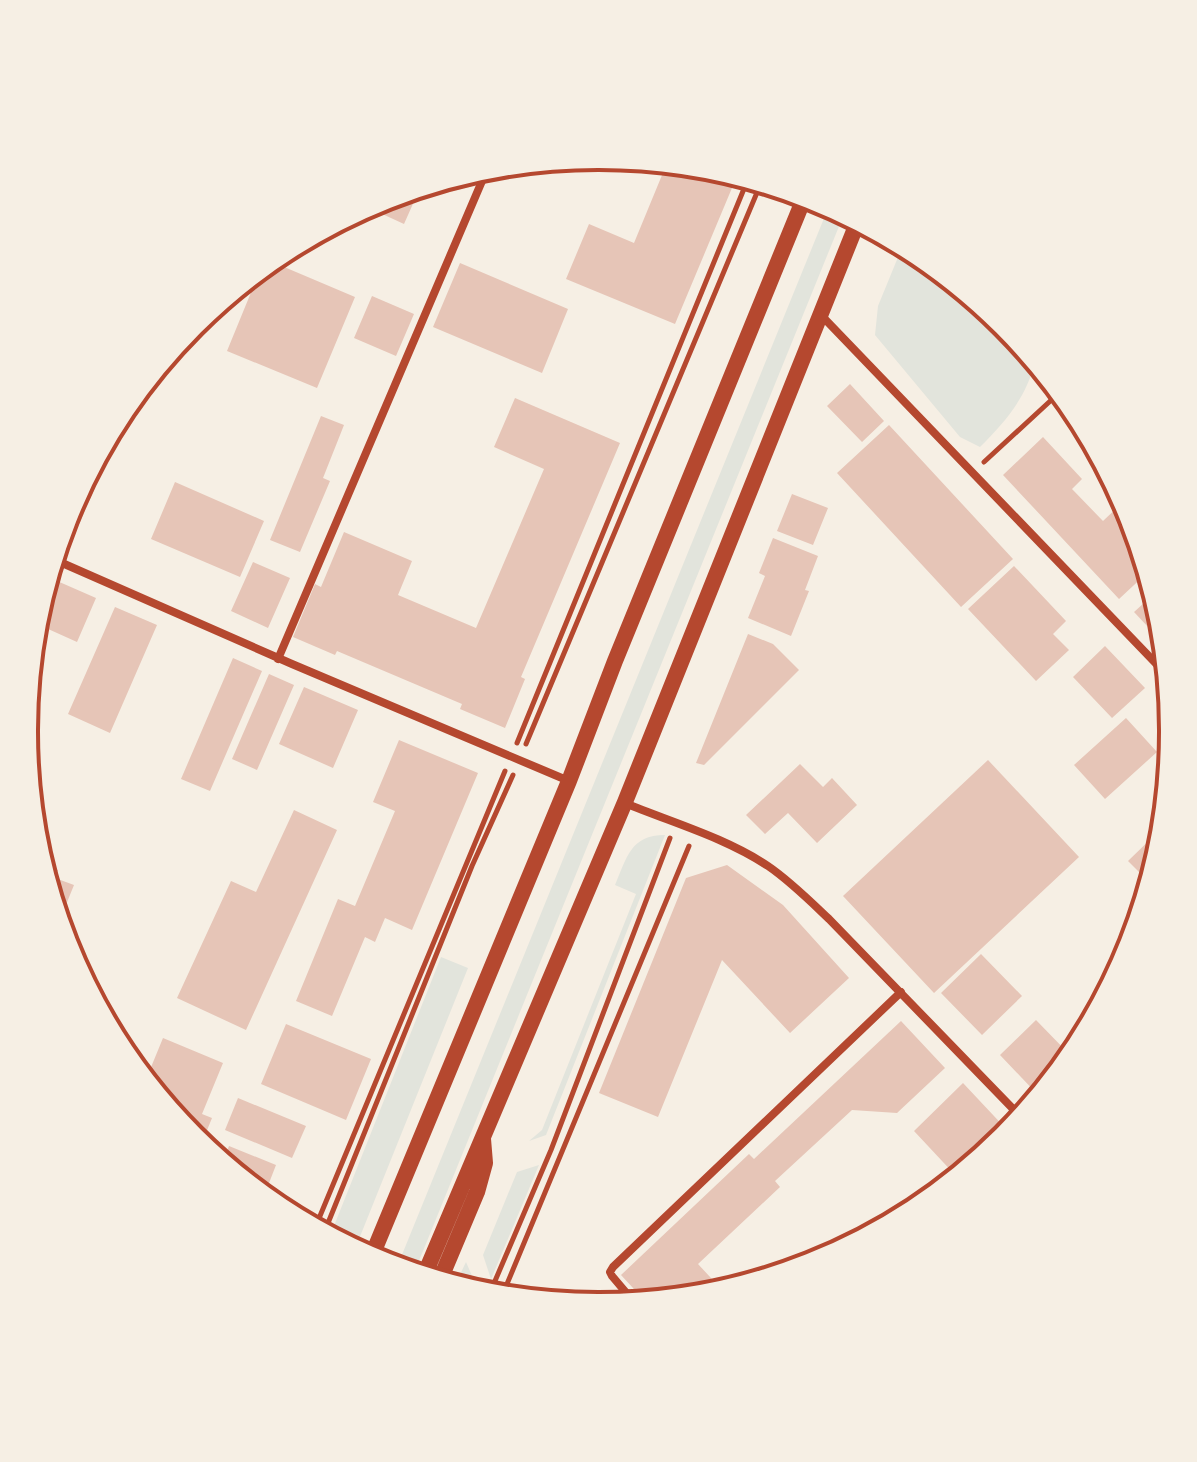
<svg xmlns="http://www.w3.org/2000/svg" width="1197" height="1462" font-family="'DejaVu Sans',sans-serif">
<style>
.green{fill:#e2e4dc}
.building{fill:#e6c5b7}
.lines{fill:none;stroke-linecap:round;stroke-linejoin:round}
.path{stroke:#b5482f;stroke-width:5}
.minor{stroke:#b5482f;stroke-width:8}
.secondary{stroke:#b5482f;stroke-width:16}
.rim{fill:none;stroke:#b5482f;stroke-width:4}
</style>
<rect width="100%" height="100%" fill="#f6efe4"/>
<path class="green" d="M829,206L844,214L423,1251L414,1272L397,1267Z
M903,245L918,254L1005,325L1035,361C1027,397 1005,422 980,447L960,437L875,335L878,306Z
M665,835L546,1135L529,1141L542,1130L636,894L615,885C627,858 630,835 665,835Z
M441,957L468,968L355,1249L330,1236Z
M539,1165L491,1279L483,1255L517,1172Z
M466,1262L479,1292L455,1285Z"/>
<path class="building" d="M667,163L711,168L737,176L675,324L566,279L589,224L634,243Z
M420,188L404,224L367,207L379,200Z
M270,261L355,297L317,388L227,351L261,268Z
M460,263L568,309L542,373L433,327Z
M372,296L414,314L396,356L354,338Z
M850,384L884,421L862,442L827,406Z
M515,398L620,443L521,677L525,679L505,728L460,709L462,704L337,651L335,655L293,637L315,584L321,587L344,532L412,561L398,595L476,628L544,469L494,447Z
M321,416L344,425L323,478L330,481L300,552L270,540Z
M889,425L1013,559L961,607L837,473Z
M1043,437L1082,479L1072,489L1103,521L1124,501L1129,512L1148,572L1119,599L1003,475Z
M92,466L102,471L78,527L65,522L68,511Z
M175,482L264,521L240,577L151,539Z
M792,494L828,508L813,545L777,531Z
M773,538L818,556L805,590L809,591L791,636L748,618L765,576L759,573Z
M253,562L290,578L268,628L231,611Z
M1014,566L1066,621L1053,634L1069,650L1036,681L968,609Z
M48,577L96,598L77,642L37,624L34,631L35,618Z
M1154,594L1162,619L1164,644L1134,612Z
M115,607L157,625L110,733L68,714Z
M748,634L773,644L799,670L704,765L696,763Z
M1105,646L1145,688L1112,718L1073,677Z
M233,658L262,671L210,791L181,779Z
M269,674L294,685L257,770L232,759Z
M304,687L358,710L333,768L279,744Z
M1126,718L1157,752L1105,799L1074,765Z
M399,740L478,773L412,930L385,918L375,942L365,937L332,1016L296,1001L338,899L355,906L395,811L373,802Z
M988,760L1079,857L934,993L843,896Z
M800,764L823,787L832,778L857,805L817,843L788,813L765,834L746,815Z
M294,810L337,830L246,1030L177,998L231,881L256,892Z
M1163,827L1162,844L1152,874L1147,880L1128,861Z
M41,864L58,870L55,878L74,885L59,922Z
M727,865L783,905L849,978L790,1033L722,960L658,1117L599,1093L686,878Z
M981,954L1022,996L982,1035L941,993Z
M1036,1020L1071,1056L1039,1096L1000,1055Z
M901,1021L945,1068L897,1113L852,1110L775,1181L780,1187L698,1264L723,1291L710,1295L645,1301L621,1275L749,1154L754,1159Z
M286,1024L371,1059L346,1120L261,1084Z
M163,1038L223,1063L202,1114L212,1118L201,1145L192,1137L158,1095L163,1083L147,1077Z
M963,1083L1009,1132L957,1177L914,1131Z
M238,1098L306,1126L292,1158L225,1130Z
M202,1145L226,1154L229,1146L276,1165L264,1196Z
M794,1255L804,1266L771,1276Z"/>
<g class="lines">
<path class="path" d="M984,462L1060,392
M517,743L748,179
M526,744L761,183
M315,1228L505,771
M324,1233L472,866L513,775
M489,1295L551,1150L670,838
M502,1296L689,846"/>
<path class="minor" d="M820,314L1168,676
M53,559L292,664L569,781
M278,659L488,167
M625,803C673,823 724,837 768,866C790,881 809,900 829,919L1021,1117
M634,1302L612,1276L610,1272L613,1267L901,992"/>
<path class="secondary" d="M371,1258L569,781L615,661L805,196
M424,1276L625,802L858,221
M440,1280L477,1192L485,1163L483,1139"/>
</g>
<path d="M0 0H1197V1462H0ZM598 170H599A560 560 0 0 1 1159 730V732A560 560 0 0 1 599 1292H598A560 560 0 0 1 38 732V730A560 560 0 0 1 598 170Z" fill="#f6efe4" fill-rule="evenodd"/>
<path class="rim" d="M598 170H599A560 560 0 0 1 1159 730V732A560 560 0 0 1 599 1292H598A560 560 0 0 1 38 732V730A560 560 0 0 1 598 170Z"/>
</svg>
